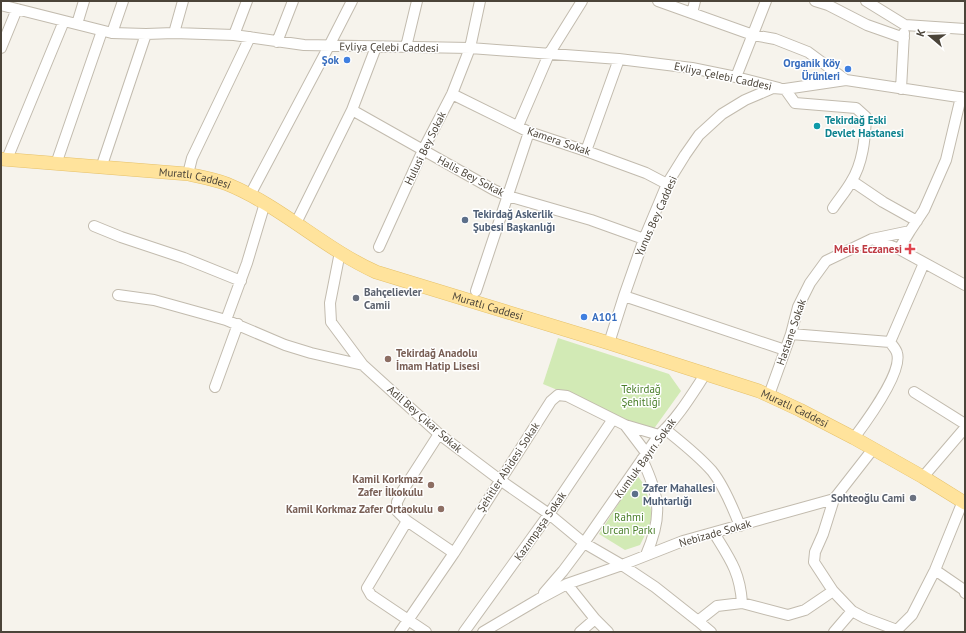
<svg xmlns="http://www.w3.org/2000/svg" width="966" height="633" font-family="'PT Sans',sans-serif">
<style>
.green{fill:#d2eab5}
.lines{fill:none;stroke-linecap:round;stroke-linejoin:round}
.minor-casing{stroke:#c2bbae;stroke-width:12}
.major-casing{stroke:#e6c16a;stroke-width:14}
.minor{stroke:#fff;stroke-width:10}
.major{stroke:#ffe39c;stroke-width:13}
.shop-dot{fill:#3f7fe0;stroke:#fff;stroke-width:1.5}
.culture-dot{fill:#0f9aa8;stroke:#fff;stroke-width:1.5}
.service-dot{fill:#5c6f8a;stroke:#fff;stroke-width:1.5}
.health-dot{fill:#e0444e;stroke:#fff;stroke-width:1.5}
.worship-dot{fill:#6b7280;stroke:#fff;stroke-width:1.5}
.education-dot{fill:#8d6e63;stroke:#fff;stroke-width:1.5}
.labels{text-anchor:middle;stroke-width:3;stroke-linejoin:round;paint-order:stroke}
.street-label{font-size:11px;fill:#4b4439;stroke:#fff}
.shop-label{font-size:11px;font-weight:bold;fill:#366cbe;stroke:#fff;text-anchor:end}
.culture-label{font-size:11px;font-weight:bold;fill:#0d838f;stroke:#fff;text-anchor:start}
.service-label{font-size:11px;font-weight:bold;fill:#4e5e75;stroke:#fff;text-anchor:start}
.health-label{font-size:11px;font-weight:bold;fill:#be3a42;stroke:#fff;text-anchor:end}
.worship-label{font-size:11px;font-weight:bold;fill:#5b616d;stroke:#fff;text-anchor:start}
.education-label{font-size:11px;font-weight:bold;fill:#785e54;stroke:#fff;text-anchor:end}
.park-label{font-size:11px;fill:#4a7f2a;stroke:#fff}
</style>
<rect width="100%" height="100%" fill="#f6f3ec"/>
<path class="green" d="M558,338L669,374L681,391L653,430L637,426L591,404L543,384Z
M637,475L645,486L652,514L650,525L640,545L625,550L599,534Z"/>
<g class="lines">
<g class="minor-casing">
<path id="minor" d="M658,1L753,35L775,39L808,52L846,80
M815,1L828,5L867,25L904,38
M866,1L905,25L965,29
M1,5L112,33L146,34L174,33L234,35L304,45L470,48L619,59L692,68L736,77L779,88
M692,13L695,1
M77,24L84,1
M112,33L123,1
M174,33L183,1
M234,35L247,1
M277,42L293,1
M406,47L417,1
M1,48L17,9
M736,77L766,1
M785,89L795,103L856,108L866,117C865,139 863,163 851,182C846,191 839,199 833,208
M901,89L904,33
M452,94L529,132L586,151L646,173L667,184
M352,110L494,190L508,196L591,220L644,239
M518,126L549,54L582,1
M586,151L619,59
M7,159L64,21
M56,164L102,31
M101,168L146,34
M188,174L192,158L250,37
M852,181L883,202L917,221
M250,195L329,46L352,1
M296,223L352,110L376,47
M94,226L121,237L184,258L241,281
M872,239L910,231L924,210L946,160L961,97
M379,247L423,150L452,94L470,48L480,1
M899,249L910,231
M340,252L330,303L331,322L363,365L439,434L500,480L549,514L584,543L622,565L655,587L698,621L711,632
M476,291L529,132
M118,295L154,300L226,320L285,345L311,353L363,365
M624,296L785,350
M226,320L247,263L265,203
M791,334L890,342
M609,343L624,296L644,239L667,184L685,155L699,135L722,114L745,100L773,88L785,89L846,80L965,98
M215,387L238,324
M914,392L965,424
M769,395L791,334L798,307L810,283L826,261L872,239L899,249L965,285
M625,425L647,454
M665,429C681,442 698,455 712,471C724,486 733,508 740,526
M854,438C866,422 903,372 897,353C896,349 892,345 890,342L924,263
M642,459C660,497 663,516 646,555
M923,477L965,428
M834,499L823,534L815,552L814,562L833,591L852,611L865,618L897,630L898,632
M407,521L454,553
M714,533C730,559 740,572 742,603
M935,570L964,590L965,593
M567,584L595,619L608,632
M544,593L563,571L584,543L659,435C678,418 692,394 706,373
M698,621L717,606L742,603L788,615L805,610L833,591
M897,630L912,615L935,570L963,501
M400,632L454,553L551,401L558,395L567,396L625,425L659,435
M426,632L371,595L367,588L407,521L397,511V502L403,490L439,434
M464,632L549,514L613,419
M483,632L539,599L567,584L622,565L683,541L834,499L873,449
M580,632L595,619
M834,632L852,611"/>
</g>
<g class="major-casing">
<g id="major">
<path id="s1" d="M1,159L188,174C201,177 214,179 227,184C281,206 323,248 376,272L609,343L759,391L800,410L854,438L923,477L965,503"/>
</g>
</g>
<use href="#minor" class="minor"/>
<use href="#major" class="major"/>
</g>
<g class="shop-dot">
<circle cx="347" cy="60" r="4"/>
<circle cx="848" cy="69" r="4"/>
<circle cx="584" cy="317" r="4"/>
</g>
<circle class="culture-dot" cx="817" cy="126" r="4"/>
<g class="service-dot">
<circle cx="465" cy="220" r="4"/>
<circle cx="635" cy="494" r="4"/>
</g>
<path class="health-dot" d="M908 243h4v4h4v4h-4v4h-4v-4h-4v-4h4z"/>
<g class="worship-dot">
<circle cx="356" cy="298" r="4"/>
<circle cx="913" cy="498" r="4"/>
</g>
<g class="education-dot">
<circle cx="388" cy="359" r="4"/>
<circle cx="431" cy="485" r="4"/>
<circle cx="441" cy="509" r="4"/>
</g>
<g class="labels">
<g class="street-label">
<text transform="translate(389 47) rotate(1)" y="4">Evliya Çelebi Caddesi</text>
<text transform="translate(723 76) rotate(12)" y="4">Evliya Çelebi Caddesi</text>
<text transform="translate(559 141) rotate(19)" y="4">Kamera Sokak</text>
<text transform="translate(425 148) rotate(-64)" y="4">Hulusi Bey Sokak</text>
<text transform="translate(471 176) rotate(28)" y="4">Halis Bey Sokak</text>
<text dy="4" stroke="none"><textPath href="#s1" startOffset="195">Muratlı Caddesi</textPath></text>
<text transform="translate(656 216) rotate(-66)" y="4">Yunus Bey Caddesi</text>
<text dy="4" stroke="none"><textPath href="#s1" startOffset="518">Muratlı Caddesi</textPath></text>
<text transform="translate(791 332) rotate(-71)" y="4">Hastane Sokak</text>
<text dy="4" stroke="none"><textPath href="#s1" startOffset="842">Muratlı Caddesi</textPath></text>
<text transform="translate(425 419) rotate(41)" y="4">Adil Bey Çıkar Sokak</text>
<text transform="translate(645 458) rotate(-54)" y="4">Kumluk Bayırı Sokak</text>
<text transform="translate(508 467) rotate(-57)" y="4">Şehitler Abidesi Sokak</text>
<text transform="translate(540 526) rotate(-55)" y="4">Kazımpaşa Sokak</text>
<text transform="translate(715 533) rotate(-16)" y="4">Nebizade Sokak</text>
</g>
<g class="shop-label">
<text x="339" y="64">Şok</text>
<text x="840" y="67">Organik Köy<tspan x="840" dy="13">Ürünleri</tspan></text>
<text x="592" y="321" text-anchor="start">A101</text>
</g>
<g class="culture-label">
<text x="825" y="124">Tekirdağ Eski<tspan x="825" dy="13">Devlet Hastanesi</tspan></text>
</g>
<g class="service-label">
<text x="473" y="218">Tekirdağ Askerlik<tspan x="473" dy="13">Şubesi Başkanlığı</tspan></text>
<text x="643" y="492">Zafer Mahallesi<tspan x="643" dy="13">Muhtarlığı</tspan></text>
</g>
<g class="health-label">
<text x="902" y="253">Melis Eczanesi</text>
</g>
<g class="worship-label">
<text x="364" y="296">Bahçelievler<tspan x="364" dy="13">Camii</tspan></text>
<text x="905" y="502" text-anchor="end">Sohteoğlu Cami</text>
</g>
<g class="education-label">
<text x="396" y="357" text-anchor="start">Tekirdağ Anadolu<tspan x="396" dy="13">İmam Hatip Lisesi</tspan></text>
<text x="423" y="483">Kamil Korkmaz<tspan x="423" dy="13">Zafer İlkokulu</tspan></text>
<text x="433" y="513">Kamil Korkmaz Zafer Ortaokulu</text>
</g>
<g class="park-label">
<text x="641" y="393">Tekirdağ<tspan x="641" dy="13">Şehitliği</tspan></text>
<text x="629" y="521">Rahmi<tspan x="629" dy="13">Urcan Parkı</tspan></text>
</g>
</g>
<rect width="966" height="633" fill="none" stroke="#4b4439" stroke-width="4"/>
<g transform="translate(930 36) rotate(289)" stroke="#ffffff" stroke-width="3" paint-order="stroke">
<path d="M0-3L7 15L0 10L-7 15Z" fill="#4b4439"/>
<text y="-6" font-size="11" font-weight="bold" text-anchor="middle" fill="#4b4439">K</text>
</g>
</svg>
